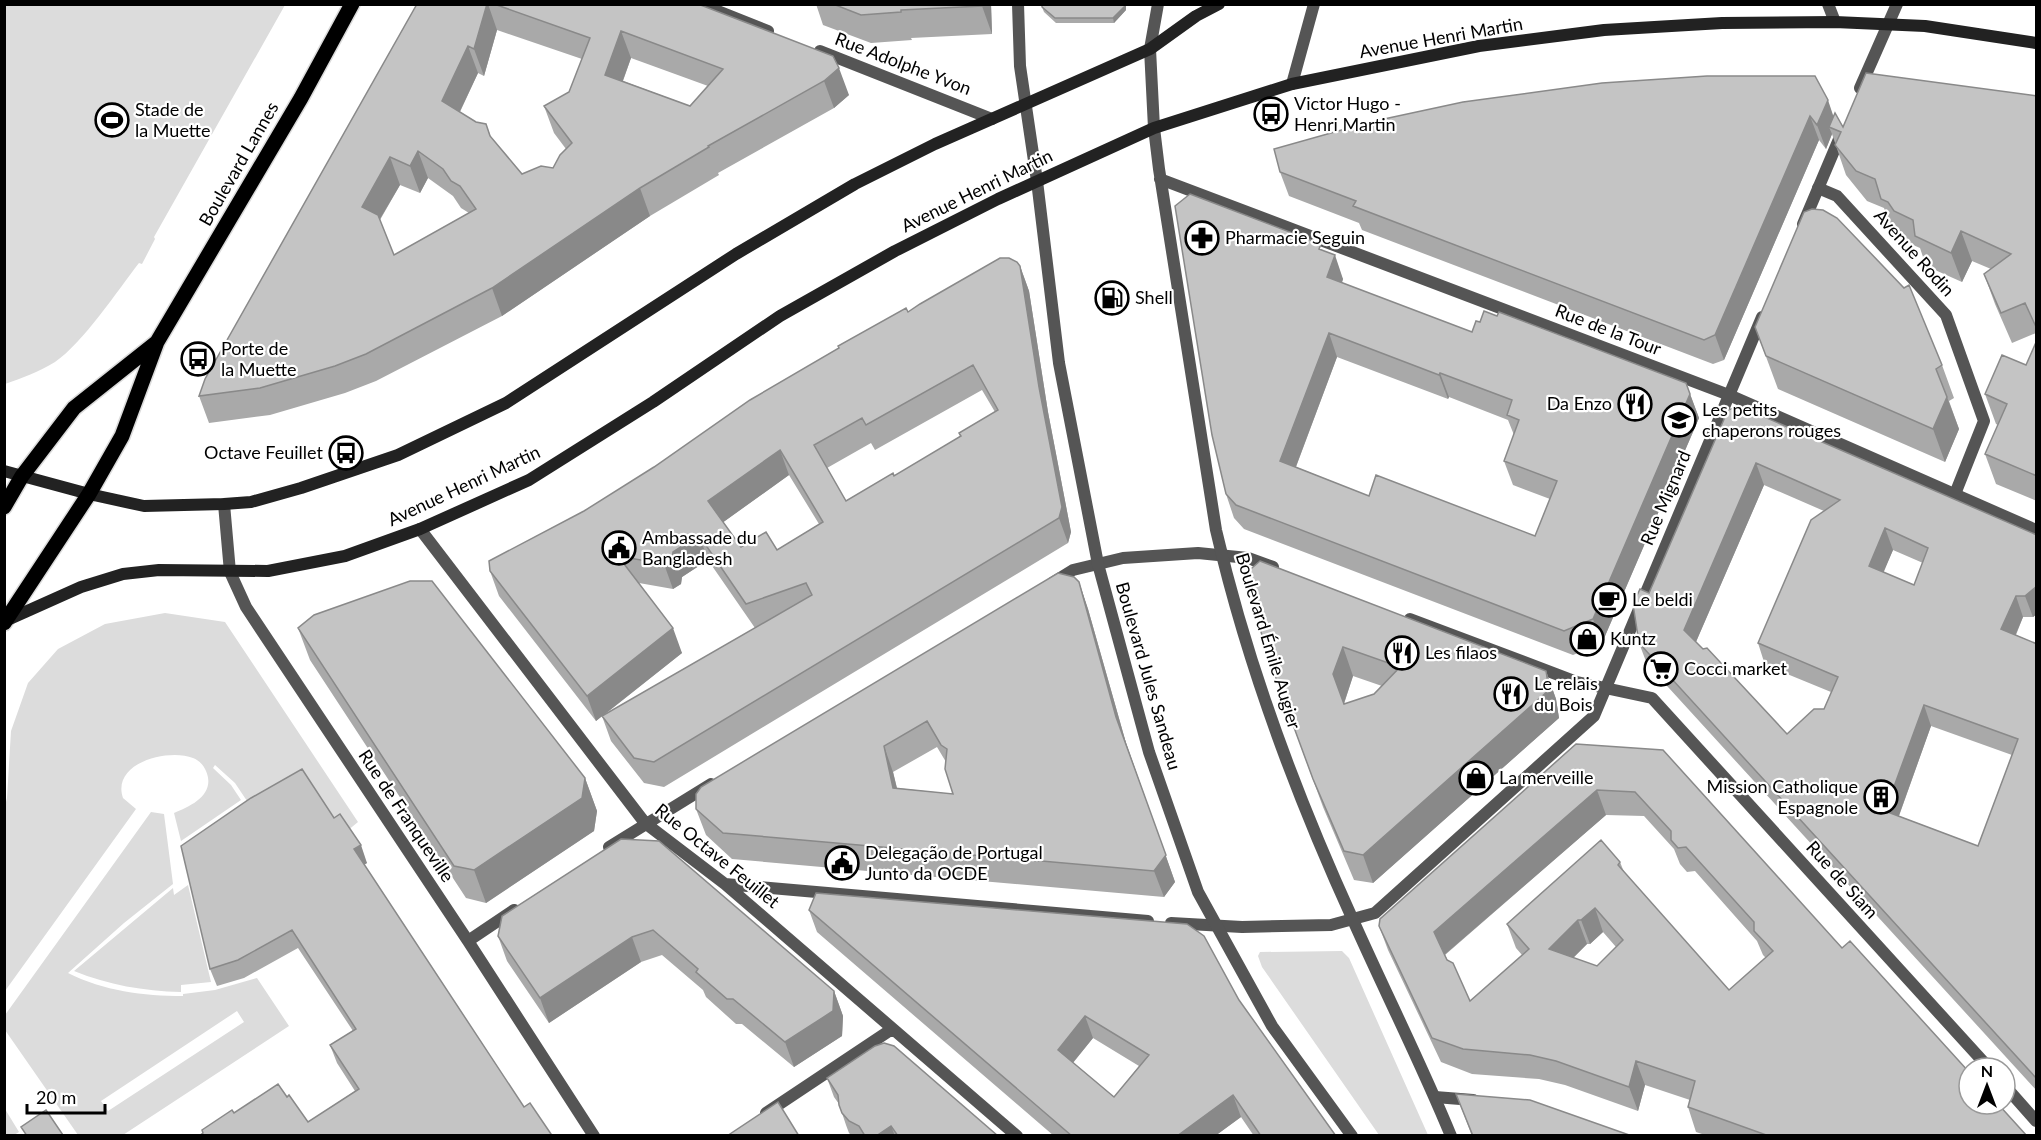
<svg xmlns="http://www.w3.org/2000/svg" width="2041" height="1140" font-family="Lato,sans-serif">
<style>
.green{fill:#dcdcdc;fill-rule:evenodd}
.lines{fill:none;stroke-linecap:round;stroke-linejoin:round}
.primary-casing{stroke:#dbdbdb;stroke-width:18}
.service{stroke:#555;stroke-width:12}
.minor{stroke:#555;stroke-width:12}
.tertiary{stroke:#555;stroke-width:12}
.secondary{stroke:#222;stroke-width:12}
.primary{stroke:#000;stroke-width:15}
.wall{fill:#a9a9a9;fill-rule:evenodd}
.shaded-wall{fill:#898989}
.building{fill:#c4c4c4;stroke:#898989;stroke-width:1.5;fill-rule:evenodd}
.labels{text-anchor:middle;stroke-width:4.5;stroke-linejoin:round;paint-order:stroke}
.street-label{font-size:18px;fill:#000;stroke:#fff}
.poi-label{font-size:18px;fill:#000;stroke:#fff;text-anchor:start}
</style>
<rect width="100%" height="100%" fill="#fff"/>
<path class="green" d="M5,4L285,5L154,237L155,239L142,264L139,263C118,290 83,343 55,362C39,372 22,378 5,384Z
M165,613L225,622L358,822L341,836L257,816L235,783L215,765L213,768L231,785L241,800L181,841L174,813C192,806 216,794 206,771C204,766 199,760 193,758C168,748 111,763 123,798L136,809L5,991V806L7,798L11,731L28,683L58,649L105,624Z
M151,812L164,814L173,884L124,923L68,973C104,991 143,996 183,996V994L215,990L257,978L289,1026L123,1135H78L5,1030V1015ZM237,1011L244,1022L108,1111L101,1101Z
M188,885L211,982L181,985V992C143,991 109,985 74,971L173,888L174,895Z
M1342,951L1349,958L1428,1135H1379L1262,967L1258,956L1260,952Z
M5,1109L19,1132L14,1135H5Z"/>
<g class="lines">
<g class="primary-casing">
<path id="primary" d="M4,507L22,476L74,408L157,342
M4,623L89,494L122,436L157,342L301,98L352,4"/>
</g>
<path class="service" d="M1818,188L1837,196L1946,315L1984,421L1955,494"/>
<path class="minor" d="M700,4L768,31
M1828,4L1835,22
M820,51L992,119
M1292,84L1314,4
M1860,88L1897,4
M1803,224L1842,132
M224,504L230,572L246,607L468,941L594,1136
M420,529L645,823L725,884L1017,1136
M1052,583L1073,570L1123,558L1198,553L1248,558L1273,567
M1410,619L1577,682L1652,698L1989,1068
M609,847L711,784
M725,884L1148,921
M1171,923L1242,927L1331,925L1375,913L1594,716L1762,317
M468,941L514,910
M2005,1086L2036,1121
M1435,1097L1473,1100
M766,1113L892,1029"/>
<path class="tertiary" d="M1018,4L1020,66L1037,181L1059,363L1098,564L1149,752L1198,892L1272,1026L1352,1136
M1158,4L1150,49L1154,128L1159,169L1216,530C1247,664 1296,795 1353,920C1385,992 1421,1063 1451,1136
M1160,179L1729,395L2036,530"/>
<path class="secondary" d="M4,471L89,494L144,506L224,504L251,502L301,488L398,455L506,403L736,254L855,184L935,144L1150,49L1196,16L1219,4
M5,621L81,587L123,574L159,570L268,571L345,556L420,529L529,480L653,402L780,316L895,251L998,199L1154,128L1292,84L1479,46L1604,30L1722,23L1835,22L1925,26L2036,43"/>
<use href="#primary" class="primary"/>
</g>
<path class="wall" d="M417,4H698L849,95L834,108L718,173L719,175L650,216L502,316L376,381L345,393L270,415L209,423L199,396ZM497,30L582,59L569,92L544,106L554,133L566,149L553,168L522,174L491,137L486,124L476,122L460,112L478,73L484,76ZM631,58L708,86L690,106L623,81ZM428,178L453,196L461,208L469,213L394,255L380,220L400,185L420,193Z
M816,4H991L992,34L911,38L912,40L871,43L823,25Z
M1042,7L1126,10L1114,23H1056L1044,12Z
M2037,96V334L2036,333L2012,343L1995,304L1984,274L1991,269L1972,261L1962,282L1926,266L1920,248L1904,241L1898,232L1891,229L1884,208L1867,201L1846,175L1832,134L1826,149L1819,140L1724,360L1713,364L1362,230L1359,223L1289,196L1280,172L1370,122L1834,117L1843,127Z
M1323,251L1343,279L1342,283L1472,332L1690,394L1699,418L1602,643L1573,655L1244,529L1234,518L1226,494ZM1337,357L1448,399L1449,397L1508,420L1514,435L1504,461L1513,485L1550,499L1535,536L1369,496L1296,467Z
M1020,266L1029,291L1048,412L1071,532L1068,543L664,787L644,783L611,741L602,716L596,721L499,596L490,571L584,511L908,312ZM982,390L995,412L959,433L960,437L894,476L846,501L827,468L871,443L875,450ZM789,475L819,524L777,550L741,547L723,522ZM708,560L755,628L604,715L682,653L639,583L673,589L681,584L682,577Z
M1755,327L1942,365L1954,398L1949,401L1959,429L1945,462L1778,389Z
M2037,340V501L1996,484L1985,454L1998,425L1996,424L1985,394L2026,365Z
M1728,410L2037,535V614L2033,617H2023L2016,635L2037,644V1091L1647,664L1639,643L1649,593ZM1764,485L1824,511L1758,643L1765,665L1831,692L1824,709L1787,734L1696,642ZM1893,550L1923,563L1914,585L1883,572ZM1931,726L2012,755L1978,846L1899,816Z
M1245,574L1546,671L1556,699L1559,718L1373,883L1354,880L1323,807L1268,657ZM1353,676L1382,686L1374,694L1344,704Z
M1079,582L1088,609L1126,743L1175,882L1164,897L732,859L706,835L696,809ZM937,747L946,762L953,794L897,788L893,772Z
M298,628L585,778L597,811L594,831L486,903L466,898L310,660Z
M1576,744L1842,948L2027,1136H1708L1696,1132L1688,1107L1690,1100L1645,1085L1638,1111L1565,1085L1539,1079L1472,1074L1441,1062L1388,950L1379,926ZM1606,815L1644,816L1674,849L1680,864L1687,872L1695,871L1757,941L1763,955L1766,958L1729,990L1624,872L1620,862L1507,924L1516,948L1522,955L1470,1001L1445,955ZM1603,932L1616,947L1597,966L1573,958L1587,944H1590Z
M334,818L367,863L364,865L524,1107L551,1134L199,1136L234,1113L287,1097L308,1122L355,1091L337,1063L330,1045L353,1031L298,948L244,978L217,986L210,969Z
M621,839L834,991L843,1016L842,1036L794,1067L742,1024H736L706,997L703,990L662,955L641,962L549,1023L507,961L498,936Z
M809,910L1239,1000L1336,1136H1254L1241,1117L1215,1136H1054L817,932ZM1093,1038L1139,1066L1114,1097L1073,1063Z
M827,1078L998,1136H852L849,1133L846,1125L839,1104L834,1097Z
M1456,1094L1632,1136H1472Z"/>
<path class="shaded-wall" d="M487,4H488L497,30L484,76L474,49Z
M982,4H991L992,34L982,6Z
M1125,4H1126V10L1114,23L1113,18Z
M621,31L631,58L615,102L605,75Z
M468,46L478,73L452,128L442,101Z
M839,68L849,95L834,108L824,81Z
M1828,100L1836,124L1829,127L1832,134L1826,149L1817,125Z
M1810,116L1819,140L1724,360L1715,335Z
M418,151L428,178L420,193L410,166Z
M390,157L400,185L371,234L362,207Z
M640,188L650,216L502,316L492,288Z
M1961,231L1972,261L1962,282L1951,253Z
M1335,255L1343,279L1335,301L1327,277Z
M1020,266L1029,291L1048,412L1071,532L1068,543L1059,518Z
M1329,333L1337,357L1289,485L1280,461Z
M1440,373L1449,397L1448,399L1439,375Z
M1690,394L1699,418L1602,643L1593,619Z
M1947,397L1959,429L1945,462L1933,429Z
M780,450L789,475L718,526L708,501Z
M1756,463L1764,485L1692,651L1684,630Z
M1885,528L1893,550L1877,588L1869,566Z
M699,535L708,560L682,577L681,584L673,589L664,564L673,552Z
M1079,582L1088,609L1126,743L1175,882L1164,897L1154,871L1116,717Z
M2037,586V614L2033,617L2025,596Z
M2016,596L2023,617L2009,650L2001,629Z
M673,628L682,653L596,721L587,696Z
M1343,647L1353,676L1344,703L1354,732L1333,674Z
M1546,671L1556,699L1559,718L1373,883L1363,855Z
M1924,705L1931,726L1893,832L1885,811Z
M884,746L893,772L903,814L893,788Z
M585,778L597,811L594,831L486,903L474,870Z
M1597,790L1606,815L1443,956L1434,932Z
M361,845L367,863L360,867L354,849Z
M1595,908L1603,932L1590,944L1581,920Z
M1578,920L1587,944L1558,973L1549,949Z
M632,937L641,962L549,1023L540,998Z
M834,991L843,1016L842,1036L794,1067L785,1042Z
M1085,1016L1093,1038L1066,1071L1058,1050Z
M1636,1061L1645,1085L1638,1111L1629,1087Z
M1233,1095L1241,1117L1215,1136H1177Z
M891,1126L895,1136H876Z"/>
<path class="building" d="M417,4H487L474,49L468,46L442,101L476,122L486,124L490,136L522,174L541,166L553,168L560,155L572,143L544,106L569,92L590,38L494,4H698L833,56L839,68L824,81L708,146L709,147L640,188L492,288L366,354L335,366L260,388L199,396L205,379ZM621,31L723,69L690,106L605,75ZM418,151L443,169L451,181L460,186L476,209L394,255L378,215L362,207L390,157L410,166Z
M833,4H982V6L901,10V12L861,15Z
M1042,4H1125V6L1113,18H1055L1042,7Z
M1866,73L2037,96V329L2025,303L2001,313L1984,274L2011,254L1961,231L1951,253L1915,236L1913,220L1894,211L1888,202L1881,199L1875,179L1856,171L1835,145L1841,132L1829,127L1835,113L1843,127Z
M1707,76H1815L1828,100L1817,125L1810,116L1715,335L1704,340L1353,206L1356,201L1280,172L1274,149L1370,122L1463,102L1602,83Z
M1190,194L1321,244L1319,249L1335,255L1327,277L1472,332L1476,321L1480,322L1484,311L1497,316L1499,312L1686,383L1690,394L1593,619L1564,631L1236,505L1226,494L1212,435L1175,206ZM1329,333L1439,375L1440,373L1512,400L1507,415L1519,420L1504,461L1557,481L1535,536L1376,475L1369,496L1280,461Z
M1812,209L1823,210L1837,218L1904,288L1909,285L1942,365L1936,369L1947,397L1933,429L1766,356L1755,327L1804,212Z
M1000,258H1009L1017,262L1020,266L1039,387L1062,507L1059,518L654,762L634,758L602,716L812,595L806,583L746,604L699,535L673,552L672,559L664,564L618,556L673,628L587,696L490,571L489,561L584,511L654,467L750,400L839,348L838,346L906,308L908,312L920,304ZM973,365L998,410L959,433L961,436L894,476L893,473L846,501L814,445L862,418L866,425ZM780,450L823,522L777,550L766,532L741,547L708,501Z
M2037,340V476L1985,454L2007,404L1985,394L2002,355L2026,365Z
M1739,406L2037,535V586L2025,596H2016L2001,629L2037,644V1079L1639,643L1633,604L1640,589L1649,593L1728,410ZM1756,463L1840,500L1811,520L1758,643L1838,677L1824,709H1814L1787,734L1707,648L1703,649L1684,630ZM1885,528L1928,548L1914,585L1869,566ZM1924,705L2018,739L1978,846L1885,811Z
M1260,561L1546,671L1549,690L1363,855L1344,851L1313,779L1268,657L1245,574ZM1343,647L1400,667L1374,694L1344,704L1333,674Z
M1058,573L1074,577L1079,582L1116,717L1166,855L1154,871L723,833L696,809V794L701,787ZM927,721L941,745L947,749L945,769L953,794L893,788L884,746Z
M410,581H432L585,778L582,798L474,870L454,866L298,628L314,615Z
M1576,744L1663,750L1842,948L1850,941L1969,1072V1104H1998L2027,1136H1769L1688,1107L1695,1081L1636,1061L1629,1087L1556,1061L1530,1055L1463,1049L1432,1038L1379,926L1380,919ZM1597,790L1635,792L1671,831V840L1678,848L1686,847L1754,922V931L1773,951L1729,990L1618,865L1620,862L1601,840L1507,924L1529,949L1470,1001L1453,963L1447,960L1434,932ZM1595,908L1623,940L1597,966L1549,949L1578,920H1581Z
M302,769L334,818L340,814L361,845L354,849L524,1107L530,1103L551,1134L549,1136H199L203,1133L202,1130L232,1110L234,1113L278,1084L287,1097L289,1095L308,1122L359,1089L330,1045L356,1029L292,930L238,960L210,969L181,846L251,798Z
M621,839L659,841L834,991L833,1011L785,1042L733,999H727L696,972L698,969L653,930L632,937L540,998L498,936L502,916Z
M816,893L1187,924L1204,936L1239,1000L1336,1136H1261L1233,1095L1177,1136H1072L809,910ZM1085,1016L1149,1055L1114,1097L1058,1050Z
M884,1043L894,1046L998,1136H898L891,1126L876,1136H865L859,1126L849,1121L842,1113L839,1105L838,1095L827,1078L875,1046Z
M1456,1094L1530,1100L1632,1136H1473Z
M778,1102L799,1136H727Z
M46,1110L63,1135L27,1136L21,1127Z"/>
<defs>
<g id="bus-ring" transform="scale(1.725)"><circle r="9.5" fill="#fff" stroke="#000" stroke-width="1.5"/><path d="M-5-6H5V4H4V6H2V4H-2V6H-4V4H-5ZM-3.5-4V0h7V-4ZM-3.5 1.2v1.5H-2V1.2ZM2 1.2v1.5H3.5V1.2Z" fill="#000"/></g>
<g id="stadium-ring" transform="scale(1.725)"><circle r="9.5" fill="#fff" stroke="#000" stroke-width="1.5"/><path d="M0-5a6.5 5 0 1 0 0 10a6.5 5 0 1 0 0-10ZM-3.5-1.8h7v3.6h-7Z" fill="#000"/></g>
<g id="pharmacy-ring" transform="scale(1.725)"><circle r="9.5" fill="#fff" stroke="#000" stroke-width="1.5"/><path d="M-2-6h4v4h4v4h-4v4h-4v-4h-4v-4h4Z" fill="#000"/></g>
<g id="fuel-ring" transform="scale(1.725)"><circle r="9.5" fill="#fff" stroke="#000" stroke-width="1.5"/><path d="M-5.5-6h7V0h2V4h1.3V-2.5L3-4.5l.8-.8L6-3V5H2.5V1h-1V6h-7ZM-4.2-4.7v3.2H.2V-4.7Z" fill="#000"/></g>
<g id="restaurant-ring" transform="scale(1.725)"><circle r="9.5" fill="#fff" stroke="#000" stroke-width="1.5"/><path d="M-5-6h1v4h1v-4h1v4h1v-4h1v5L-1.5 .5V6h-2V.5L-5-1ZM5-6V6H3V1.5H1.5Q1.5-4 5-6Z" fill="#000"/></g>
<g id="school-ring" transform="scale(1.725)"><circle r="9.5" fill="#fff" stroke="#000" stroke-width="1.5"/><path d="M0-5L7-2L0 1L-7-2ZM-4 1L0 2.5L4 1V4Q0 6-4 4Z" fill="#000"/></g>
<g id="civic-ring" transform="scale(1.725)"><circle r="9.5" fill="#fff" stroke="#000" stroke-width="1.5"/><path d="M-.6-6.5H3V-4.5H.6V-3L4-1V1h2V6H-6V1h2V-1L-.6-3ZM-1.2 2.5V6h2.4V2.5Z" fill="#000"/></g>
<g id="cafe-ring" transform="scale(1.725)"><circle r="9.5" fill="#fff" stroke="#000" stroke-width="1.5"/><path d="M-5.5-4.5H6V0H3Q3 3.5 0 3.5H-2.5Q-5.5 3.5-5.5 0ZM3-3.2v2h1.7v-2ZM-6 4.5H4V6H-6Z" fill="#000"/></g>
<g id="shop-ring" transform="scale(1.725)"><circle r="9.5" fill="#fff" stroke="#000" stroke-width="1.5"/><path d="M-5-2.5h2.3a2.7 3.5 0 0 1 5.4 0H5L5.5 6h-11ZM-1.5-2.5h3a1.5 2.3 0 0 0-3 0Z" fill="#000"/></g>
<g id="supermarket-ring" transform="scale(1.725)"><circle r="9.5" fill="#fff" stroke="#000" stroke-width="1.5"/><path d="M-6-5.5h2.5l.6 2H6L4.5 2H-2.5L-4.4-4H-6ZM-1.5 3.2a1.3 1.3 0 1 0 .1 0ZM3 3.2a1.3 1.3 0 1 0 .1 0Z" fill="#000"/></g>
<g id="building-ring" transform="scale(1.725)"><circle r="9.5" fill="#fff" stroke="#000" stroke-width="1.5"/><path d="M-4-6H4V6H1V3H-1V6H-4ZM-2.5-4.3h1.7v1.8h-1.7ZM.8-4.3h1.7v1.8H.8ZM-2.5-1h1.7V.8h-1.7ZM.8-1h1.7V.8H.8Z" fill="#000"/></g>
</defs>
<g fill-rule="evenodd">
<use href="#bus-ring" x="1271" y="114"/>
<use href="#stadium-ring" x="112" y="120"/>
<use href="#pharmacy-ring" x="1202" y="238"/>
<use href="#fuel-ring" x="1112" y="298"/>
<use href="#bus-ring" x="198" y="359"/>
<use href="#restaurant-ring" x="1635" y="404"/>
<use href="#school-ring" x="1679" y="420"/>
<use href="#bus-ring" x="346" y="453"/>
<use href="#civic-ring" x="619" y="548"/>
<use href="#cafe-ring" x="1609" y="600"/>
<use href="#shop-ring" x="1587" y="639"/>
<use href="#restaurant-ring" x="1402" y="653"/>
<use href="#supermarket-ring" x="1661" y="669"/>
<use href="#restaurant-ring" x="1511" y="694"/>
<use href="#shop-ring" x="1476" y="778"/>
<use href="#building-ring" x="1881" y="797"/>
<use href="#civic-ring" x="842" y="863"/>
</g>
<g class="labels">
<g class="street-label">
<text transform="translate(1441 38) rotate(-10)" y="6">Avenue Henri Martin</text>
<text transform="translate(903 64) rotate(21)" y="6">Rue Adolphe Yvon</text>
<text transform="translate(239 164) rotate(-60)" y="6">Boulevard Lannes</text>
<text transform="translate(977 191) rotate(-26)" y="6">Avenue Henri Martin</text>
<text transform="translate(1914 253) rotate(48)" y="6">Avenue Rodin</text>
<text transform="translate(1608 330) rotate(21)" y="6">Rue de la Tour</text>
<text transform="translate(464 486) rotate(-25)" y="6">Avenue Henri Martin</text>
<text transform="translate(1666 498) rotate(-67)" y="6">Rue Mignard</text>
<text transform="translate(1268 641) rotate(73)" y="6">Boulevard Émile Augier</text>
<text transform="translate(1148 676) rotate(74)" y="6">Boulevard Jules Sandeau</text>
<text transform="translate(406 816) rotate(56)" y="6">Rue de Franqueville</text>
<text transform="translate(717 856) rotate(39)" y="6">Rue Octave Feuillet</text>
<text transform="translate(1842 880) rotate(48)" y="6">Rue de Siam</text>
</g>
<g class="poi-label">
<text x="1294" y="110">Victor Hugo -<tspan x="1294" dy="21">Henri Martin</tspan></text>
<text x="135" y="116">Stade de<tspan x="135" dy="21">la Muette</tspan></text>
<text x="1225" y="244">Pharmacie Seguin</text>
<text x="1135" y="304">Shell</text>
<text x="221" y="355">Porte de<tspan x="221" dy="21">la Muette</tspan></text>
<text x="1612" y="410" text-anchor="end">Da Enzo</text>
<text x="1702" y="416">Les petits<tspan x="1702" dy="21">chaperons rouges</tspan></text>
<text x="323" y="459" text-anchor="end">Octave Feuillet</text>
<text x="642" y="544">Ambassade du<tspan x="642" dy="21">Bangladesh</tspan></text>
<text x="1632" y="606">Le beldi</text>
<text x="1610" y="645">Kuntz</text>
<text x="1425" y="659">Les filaos</text>
<text x="1684" y="675">Cocci market</text>
<text x="1534" y="690">Le relais<tspan x="1534" dy="21">du Bois</tspan></text>
<text x="1499" y="784">La merveille</text>
<text x="1858" y="793" text-anchor="end">Mission Catholique<tspan x="1858" dy="21">Espagnole</tspan></text>
<text x="865" y="859">Delegação de Portugal<tspan x="865" dy="21">Junto da OCDE</tspan></text>
</g>
</g>
<rect width="2041" height="1140" fill="none" stroke="#000000" stroke-width="12"/>
<g transform="translate(1987 1086)"><circle r="28" fill="#ffffff" stroke="#999999" stroke-width="1.5"/>
<path d="M0-4.5L10 22L0 15L-10 22Z" fill="#000000"/>
<text y="-9" font-size="16" font-weight="bold" text-anchor="middle" fill="#000000">N</text>
</g>
<path d="M27 1104v9h78v-9" fill="none" stroke="#000000" stroke-width="3"/>
<text x="36" y="1104" font-size="18" fill="#000000" stroke="#ffffff" stroke-width="4.5" paint-order="stroke">20 m</text>
</svg>
